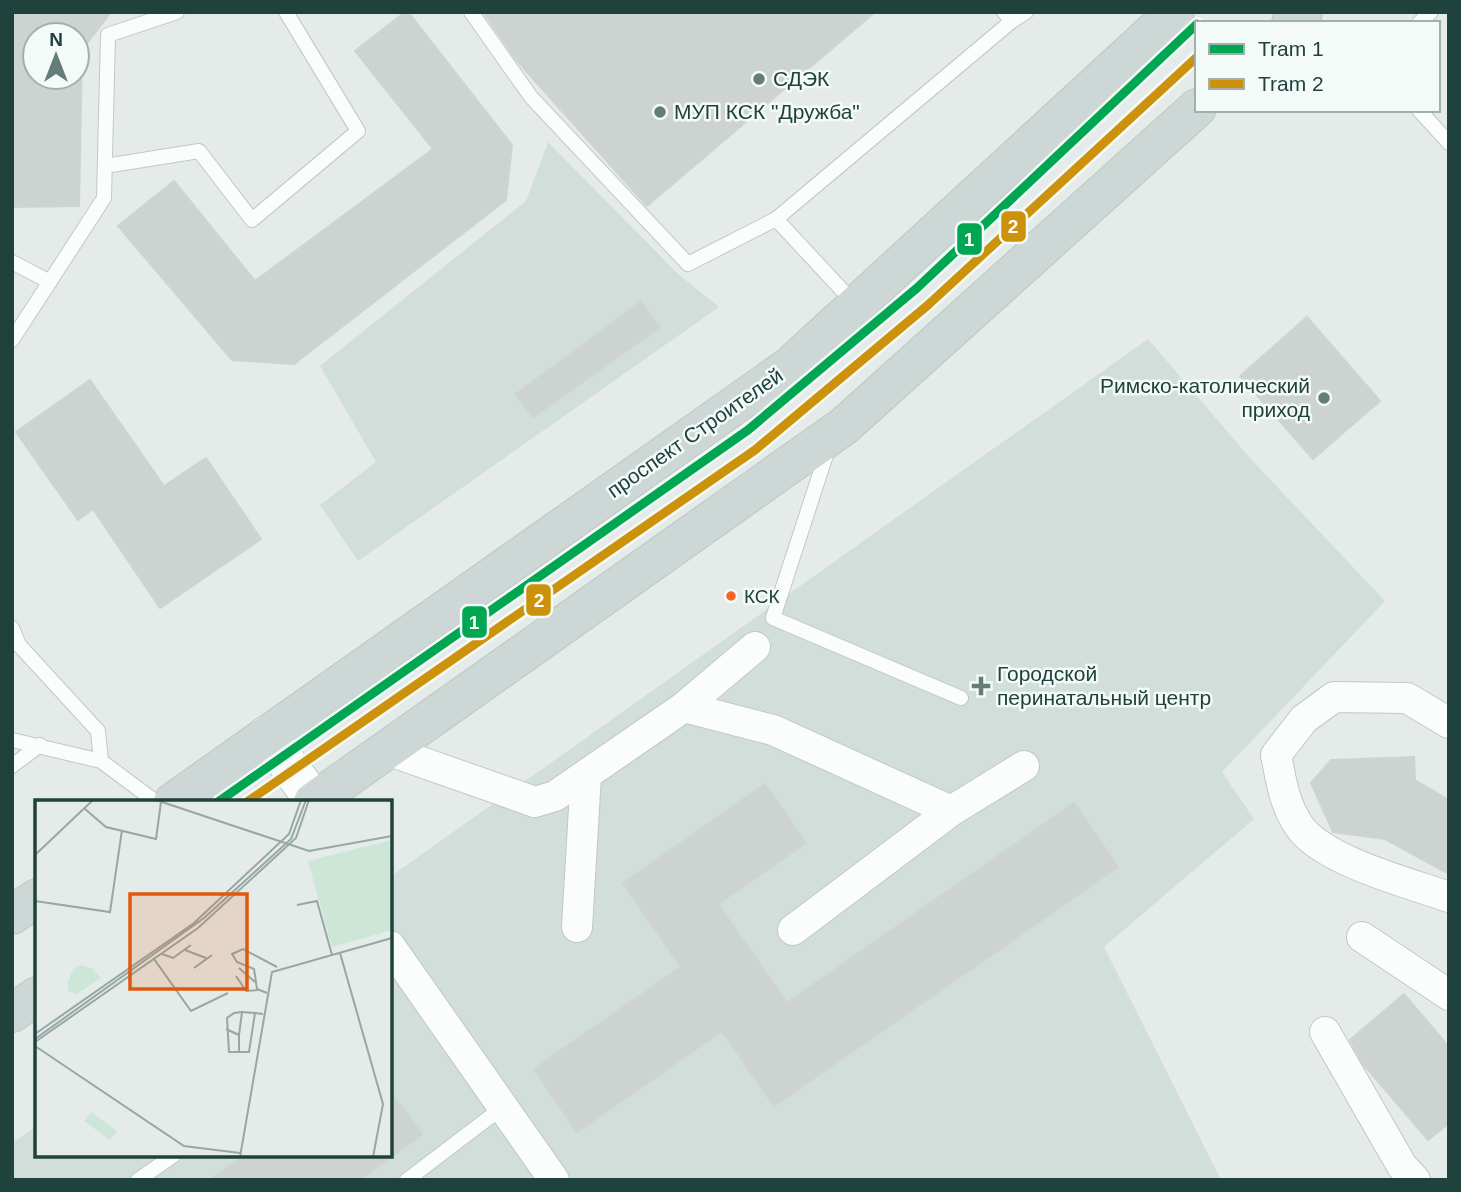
<svg xmlns="http://www.w3.org/2000/svg" width="1461" height="1192" font-family="Arial,sans-serif">
<style>
.built{fill:#d2deda}
.building{fill:#ccd3d1;stroke:#ced4d2;stroke-width:2;fill-rule:evenodd}
.lines{fill:none;stroke-linecap:round;stroke-linejoin:round}
.lane-casing{stroke:#c2c8c6;stroke-width:16}
.street-casing{stroke:#c2c8c6;stroke-width:32}
.secondary-casing{stroke:#c0c9c7;stroke-width:40}
.primary-casing{stroke:#bcc7c5;stroke-width:40}
.lane{stroke:#fbfcfc;stroke-width:14}
.street{stroke:#fbfcfc;stroke-width:30}
.secondary{stroke:#fbfcfc;stroke-width:38}
.primary{stroke:#cdd7d5;stroke-width:38}
.tram-1-casing{stroke:#f4faf8;stroke-width:14}
.tram-2-casing{stroke:#f4faf8;stroke-width:14}
.tram-1{stroke:#00a651;stroke-width:9}
.tram-2{stroke:#cc920c;stroke-width:9}
.poi-dot{fill:#657d79;stroke:#f4faf8;stroke-width:2.5}
.bus-dot{fill:#f26522;stroke:#f4faf8;stroke-width:2.5}
.labels{text-anchor:middle;stroke-width:5;stroke-linejoin:round;paint-order:stroke}
.bus-label{font-size:19px;fill:#20423d;stroke:#f4faf8;text-anchor:start}
.poi-label{font-size:21px;fill:#20423d;stroke:#f4faf8;text-anchor:start}
.street-label{font-size:21px;fill:#20423d;stroke:#f4faf8}
.inset-road{fill:none;stroke:#96a7a4;stroke-width:2}
.view{fill:#de580e;fill-opacity:0.15;stroke:#de580e;stroke-width:3.5}
.inset-edge{fill:none;stroke:#20423d;stroke-width:3.5}
.line-badge{stroke:#f4faf8;stroke-width:2.5}
.badge-label{font-size:19px;text-anchor:middle;font-weight:bold;fill:#fff}
</style>
<rect width="100%" height="100%" fill="#e5ebe9"/>
<path class="built" d="M548,142L677,273L719,307L358,561L320,505L376,462L320,366L526,201Z
M1148,339L1249,457L1385,601L1222,772L1254,819L1104,947L1221,1180H12V1143L37,1126V1155H390V877Z"/>
<path class="building" d="M12,12H111L82,50L79,206L12,207ZM35,35H77V77H35Z
M405,12H408L512,145L506,200L294,364L232,360L118,226L174,181L255,281L433,149L355,51Z
M483,12H875L647,206L517,61Z
M641,302L660,327L533,417L516,394Z
M1307,317L1380,401L1313,459L1240,376Z
M90,380L164,486L206,458L261,539L160,608L93,509L78,520L16,432Z
M1414,757L1415,780L1449,800V874L1385,839L1333,832L1311,783L1331,760Z
M765,784L806,843L718,904L787,1003L1074,803L1118,867L774,1106L722,1031L577,1132L534,1069L681,967L623,883Z
M1404,994L1449,1047V1123L1428,1140L1363,1064L1350,1040Z
M390,1092L422,1134L360,1180H210L245,1155H390Z"/>
<g class="lines">
<g class="lane-casing">
<path id="lane" d="M471,12L531,97L688,264L776,219
M1012,21L1026,12
M1419,23L1431,12
M1419,110L1449,143
M105,166L199,151L252,220L358,131L286,12
M12,262L50,282
M855,304L776,219L1012,21L1004,12
M12,340L104,198L108,35L177,12
M828,449L773,618L961,698
M12,628L19,645L98,731L101,761
M12,740L101,761L156,802
M12,766L40,745
M138,1180L174,1155
M407,1180L503,1107"/>
</g>
<g class="street-casing">
<path id="street" d="M684,707L773,730L951,811
M1449,723L1407,698L1334,697L1304,719L1276,755C1281,780 1284,804 1299,826C1323,861 1409,883 1449,897
M387,750L535,802L555,796L684,707L755,647
M577,927L586,775
M793,930L951,811L1024,766
M1362,937L1449,995
M390,946L554,1180
M1325,1032L1402,1166L1415,1180"/>
</g>
<g class="secondary-casing">
<path id="secondary" d="M267,735L314,801"/>
</g>
<g class="primary-casing">
<path id="primary" d="M1291,23L1303,12
M173,802L790,366L1175,12
M313,802L844,426L1197,108
M12,915L37,898
M12,1013L37,996"/>
</g>
<use href="#lane" class="lane"/>
<use href="#street" class="street"/>
<use href="#secondary" class="secondary"/>
<use href="#primary" class="primary"/>
<g class="tram-1-casing">
<path id="tram-1" d="M218,802L748,430L917,288L1197,24"/>
</g>
<g class="tram-2-casing">
<path id="tram-2" d="M247,802L755,450L928,305L1197,57"/>
</g>
<use href="#tram-1" class="tram-1"/>
<use href="#tram-2" class="tram-2"/>
</g>
<g class="poi-dot">
<circle cx="759" cy="79" r="7"/>
<circle cx="660" cy="112" r="7"/>
<circle cx="1324" cy="398" r="7"/>
<path d="M977.5 675.5h7v7h7v7h-7v7h-7v-7h-7v-7h7z"/>
</g>
<circle class="bus-dot" cx="731" cy="596" r="6"/>
<g class="labels">
<g class="bus-label">
<text x="744" y="603">КСК</text>
</g>
<g class="poi-label">
<text x="773" y="86">СДЭК</text>
<text x="674" y="119">МУП КСК "Дружба"</text>
<text x="1310" y="393" text-anchor="end">Римско-католический<tspan x="1310" dy="24">приход</tspan></text>
<text x="997" y="681">Городской<tspan x="997" dy="24">перинатальный центр</tspan></text>
</g>
<g class="street-label">
<text transform="translate(695 433) rotate(-35)" y="7">проспект Строителей</text>
</g>
</g>
<g transform="translate(35 800)">
<rect width="357" height="357" fill="#e5ebe9"/>
<path d="M357,40V130L297,147L273,61ZM45,165L57,168L66,178L42,194L33,191V182L38,169ZM56,312L82,331L75,340L49,321Z" fill="#cde6d7"/>
<path class="inset-road" d="M121,0L274,51L357,36M50,9L71,27L121,39L126,2M0,55L58,0M0,101L75,112L87,30M262,105L282,101L297,155M150,150L171,158M305,153L348,304L338,357M127,154L138,158L156,145M119,159L156,211L193,193M159,168L177,155M204,168L220,182M201,176L211,191L223,190M232,193L222,189L219,169L202,162L197,154L208,149L242,167M220,213L214,252H194L192,218L199,213L207,212L220,213L228,214M191,229L204,235V252M0,234L159,123L254,34L266,0M204,235L207,212M0,239L169,118L256,39L271,0M0,242L163,128L261,38L274,0M0,246L149,346L205,353M205,357L237,172L357,138"/>
<path class="view" d="M95,94H212V189H95Z"/>
<rect width="357" height="357" class="inset-edge"/>
</g>
<g class="line-badge">
<rect x="1000" y="210" width="27" height="33" rx="7" fill="#cc920c"/>
<rect x="956" y="222" width="27" height="34" rx="7" fill="#00a651"/>
<rect x="525" y="583" width="27" height="34" rx="7" fill="#cc920c"/>
<rect x="461" y="605" width="27" height="34" rx="7" fill="#00a651"/>
</g>
<g class="badge-label">
<text x="1013" y="233">2</text>
<text x="969" y="246">1</text>
<text x="539" y="607">2</text>
<text x="474" y="629">1</text>
</g>
<rect width="1461" height="1192" fill="none" stroke="#20423d" stroke-width="28"/>
<rect x="1195" y="21" width="245" height="91" fill="#f4faf8" stroke="#9fb0ad" stroke-width="2"/>
<rect x="1209" y="44" width="35" height="10" fill="#00a651" stroke="#9fb0ad" stroke-width="2"/>
<text x="1258" y="56" font-size="21" fill="#20423d">Tram 1</text>
<rect x="1209" y="79" width="35" height="10" fill="#cc920c" stroke="#9fb0ad" stroke-width="2"/>
<text x="1258" y="91" font-size="21" fill="#20423d">Tram 2</text>
<g transform="translate(56 56)"><circle r="33" fill="#f4faf8" stroke="#9fb0ad" stroke-width="2"/>
<path d="M0-5L12 26L0 18L-12 26Z" fill="#657d79"/>
<text y="-10" font-size="19" font-weight="bold" text-anchor="middle" fill="#20423d">N</text>
</g>
</svg>
